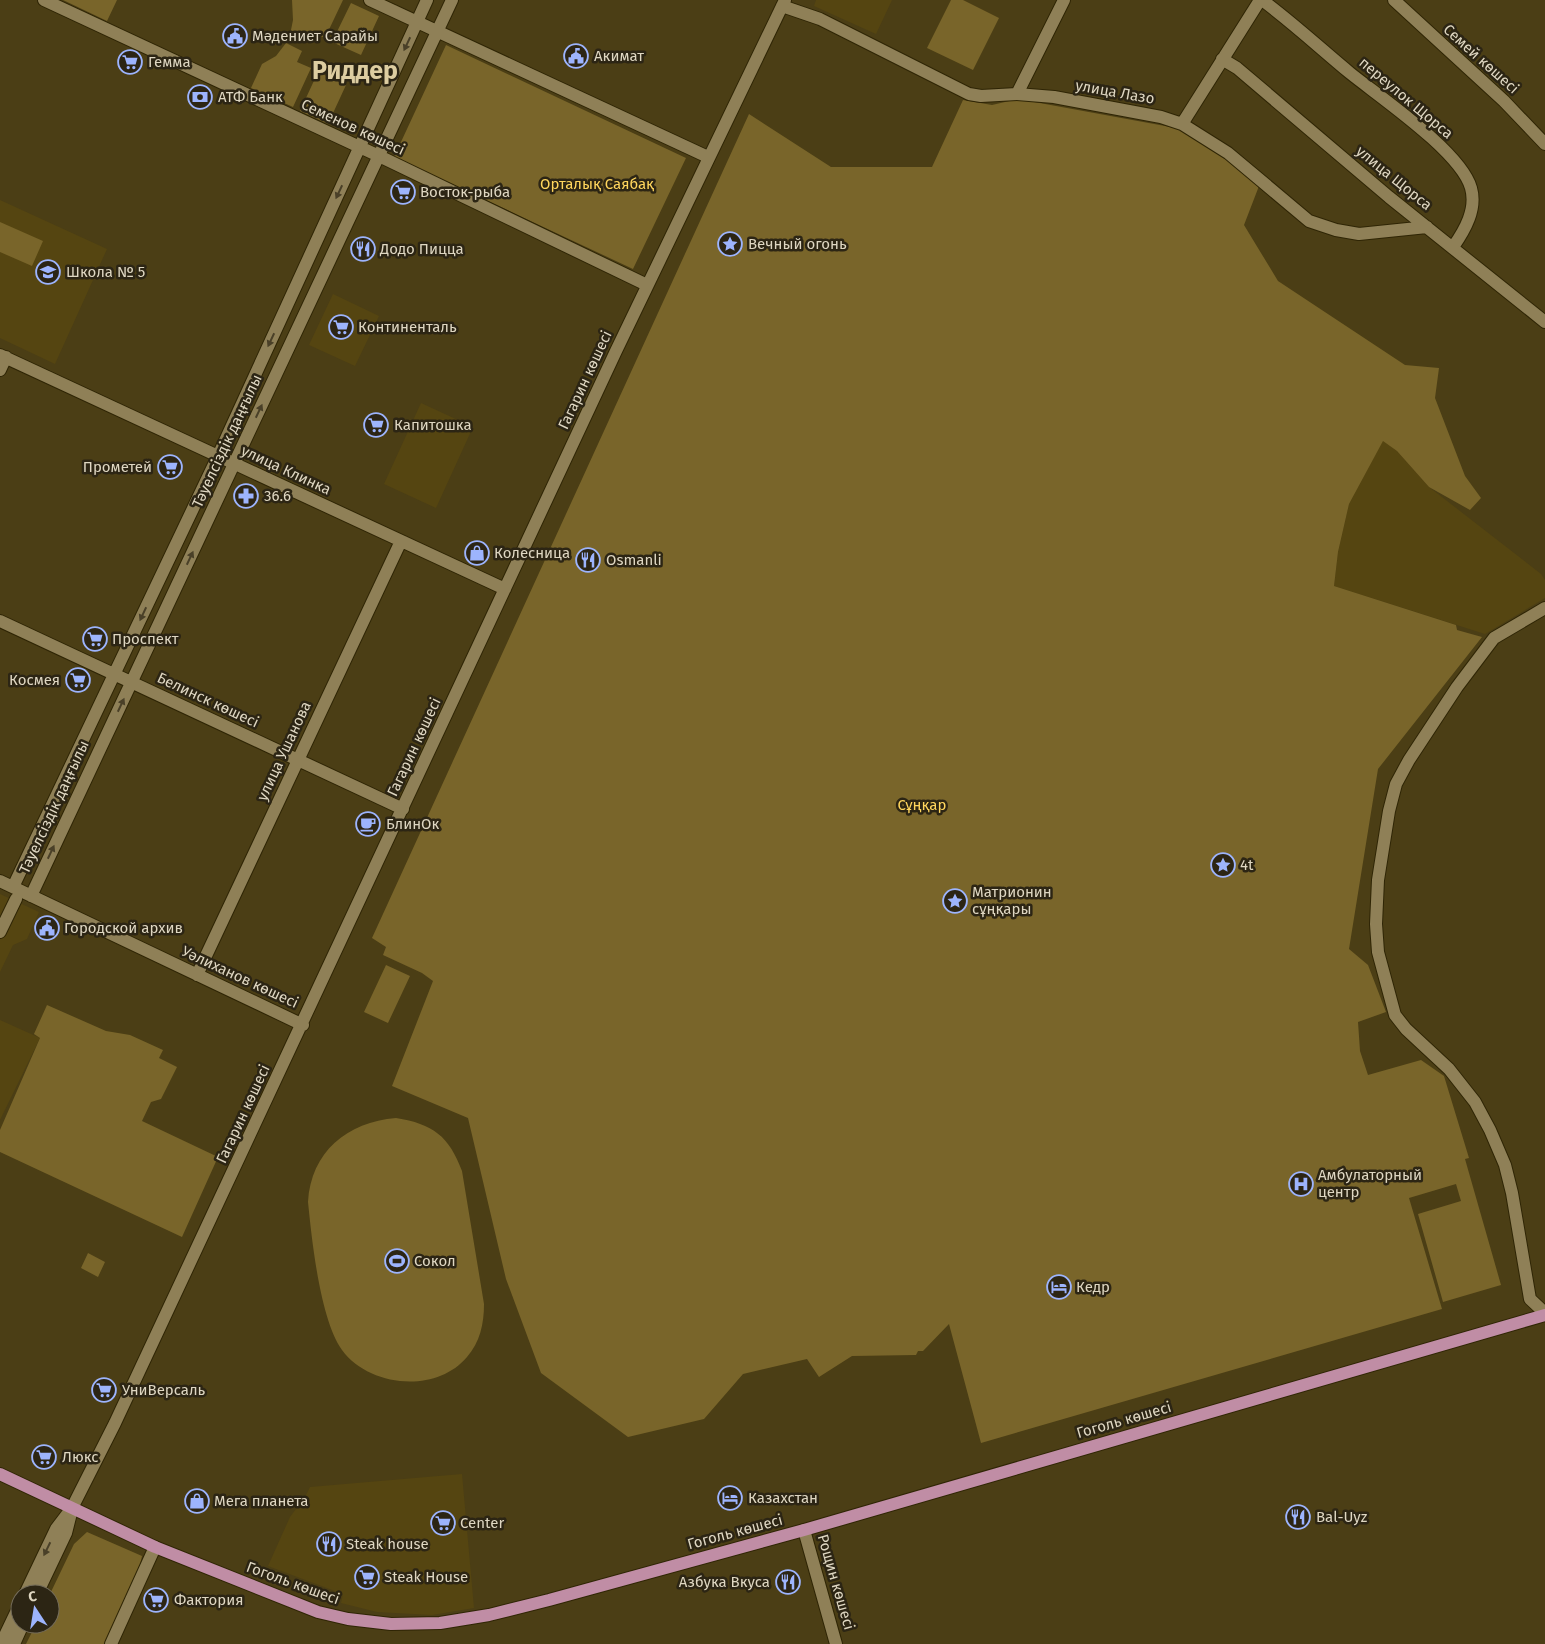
<svg xmlns="http://www.w3.org/2000/svg" width="1545" height="1644" font-family="'Fira Sans',sans-serif">
<style>
.built{fill:#554511}
.green{fill:#79652a}
.lines{fill:none;stroke-linecap:round;stroke-linejoin:round}
.minor-casing{stroke:#2f2505;stroke-width:14}
.major-casing{stroke:#2f2505;stroke-width:14}
.minor{stroke:#8f8057;stroke-width:12}
.major{stroke:#c08da5;stroke-width:12}
.oneway{fill:#4a4028}
.labels{text-anchor:middle;stroke-width:5;stroke-linejoin:round;paint-order:stroke}
.poi-label{font-size:15px;fill:#dfd7c2;stroke:#2c2514;text-anchor:start}
.street-label{font-size:15px;fill:#dfd7c2;stroke:#2c2514}
.park-label{font-size:15px;fill:#ffd65d;stroke:#2c2514}
.town-label{font-size:25px;font-weight:bold;fill:#ddcda1;stroke:#2c2514}
</style>
<rect width="100%" height="100%" fill="#4b3e15"/>
<path class="built" d="M816,0H892L876,34L814,6Z
M0,200L107,249L55,364L0,338Z
M333,294L379,316L355,366L309,345Z
M421,403L473,427L436,508L384,484Z
M1383,440L1397,451L1429,487L1541,574L1545,580V598L1485,634L1334,586L1338,552L1349,504Z
M0,894L39,912L27,939L13,945L0,972Z
M0,1020L40,1038L0,1120Z
M462,1474L474,1608L432,1615L377,1612L341,1603L343,1594L268,1566L290,1517L305,1497L310,1487Z"/>
<path class="green" d="M63,0H117L107,21Z
M292,0H343L325,38L311,32L305,43L290,35L293,20Z
M951,0H963L999,18L973,70L927,48Z
M351,3L379,16L361,55L332,42Z
M286,43L302,51L297,62L311,68L293,107L251,88L262,64L276,56Z
M446,45L686,158L633,269L394,157Z
M318,72L346,85L328,124L300,111Z
M1018,99L1176,128L1227,157L1259,186L1244,225L1278,281L1405,365L1439,368L1435,398L1465,476L1481,498L1470,510L1429,487L1397,451L1383,441L1349,504L1338,552L1334,586L1456,625L1457,630L1482,637L1378,769L1349,949L1368,965L1386,1012L1358,1022L1360,1051L1368,1075L1421,1060L1444,1076L1469,1158L1465,1159L1501,1285L1443,1302L1418,1214L1461,1201L1456,1184L1409,1198L1442,1309L981,1443L949,1324L923,1351H918L916,1355L852,1356L819,1377L807,1359L743,1374L704,1419L628,1437L541,1373L506,1279L468,1118L392,1086L433,981L422,973L383,955L386,947L372,938L749,114L831,167H932L963,100L992,105Z
M0,222L43,241L32,266L0,252Z
M386,965L410,976L388,1023L364,1012Z
M47,1005L106,1031L130,1035L163,1050L159,1058L177,1067L161,1099L151,1102L142,1121L218,1157L182,1237L0,1152V1130L40,1038L34,1034Z
M396,1118C433,1124 449,1136 462,1171L484,1304C484,1324 480,1342 467,1357C436,1394 369,1387 342,1350C320,1319 312,1241 308,1202C311,1152 347,1122 396,1118Z
M88,1253L105,1262L98,1277L81,1268Z
M87,1532L142,1556L137,1579L106,1644H26L36,1624H50V1594L74,1544Z"/>
<g class="lines">
<g class="minor-casing">
<path id="minor" d="M44,0L379,156L647,285
M370,0L708,157
M1262,0C1293,23 1321,49 1350,73C1381,98 1461,152 1471,188C1477,209 1465,230 1453,247
M1394,0L1504,101L1545,144
M782,6L820,19L969,94L981,96L1017,94L1054,97L1161,117L1182,124L1228,153L1309,221L1336,230L1359,234L1427,227
M1222,59L1237,68L1389,197L1545,322
M1017,94L1064,0
M1182,124L1260,0
M0,355L505,589
M0,370L6,357
M1545,608L1494,638L1457,687L1409,760L1396,784L1389,811L1378,880L1376,924L1378,952L1395,1015L1406,1029L1449,1069L1475,1102L1490,1130L1505,1165L1512,1193L1530,1299L1545,1313
M0,621L403,809
M0,881L303,1025
M13,887L218,456L427,0
M31,896L452,0
M0,932L16,899
M197,975L401,541
M804,1530L836,1644
M25,1594L56,1529L72,1508L115,1423L616,351L785,0
M37,1594L66,1533L71,1513
M1,1644L20,1604
M14,1644L23,1624
M111,1644L155,1547"/>
</g>
<g class="major-casing">
<path id="major" d="M0,1474L155,1547L318,1612L348,1619L391,1624L440,1623L489,1615L549,1600L804,1530L1545,1315"/>
</g>
<use href="#minor" class="minor"/>
<use href="#major" class="major"/>
</g>
<defs><path id="oneway-solid" d="M-6-.8H1V-3.2L6.5 0L1 3.2V.8H-6Z" transform="scale(1.25)"/></defs>
<g class="oneway">
<use href="#oneway-solid" transform="translate(407 44) rotate(115)"/>
<use href="#oneway-solid" transform="translate(339 192) rotate(115)"/>
<use href="#oneway-solid" transform="translate(271 340) rotate(115)"/>
<use href="#oneway-solid" transform="translate(259 411) rotate(-65)"/>
<use href="#oneway-solid" transform="translate(190 558) rotate(-65)"/>
<use href="#oneway-solid" transform="translate(143 614) rotate(115)"/>
<use href="#oneway-solid" transform="translate(121 705) rotate(-65)"/>
<use href="#oneway-solid" transform="translate(51 852) rotate(-65)"/>
<use href="#oneway-solid" transform="translate(47 1549) rotate(116)"/>
</g>
<defs>
<g id="civic-ring" transform="scale(1.25)"><circle r="9.5" fill="#2c2514" stroke="#9db4fd" stroke-width="1.5"/><path d="M-.6-6.5H3V-4.5H.6V-3L4-1V1h2V6H-6V1h2V-1L-.6-3ZM-1.2 2.5V6h2.4V2.5Z" fill="#9db4fd"/></g>
<g id="supermarket-ring" transform="scale(1.25)"><circle r="9.5" fill="#2c2514" stroke="#9db4fd" stroke-width="1.5"/><path d="M-6-5.5h2.5l.6 2H6L4.5 2H-2.5L-4.4-4H-6ZM-1.5 3.2a1.3 1.3 0 1 0 .1 0ZM3 3.2a1.3 1.3 0 1 0 .1 0Z" fill="#9db4fd"/></g>
<g id="bank-ring" transform="scale(1.25)"><circle r="9.5" fill="#2c2514" stroke="#9db4fd" stroke-width="1.5"/><path d="M-6-4H6V4H-6ZM0-2.3a2.3 2.3 0 1 0 0 4.6a2.3 2.3 0 1 0 0-4.6Z" fill="#9db4fd"/></g>
<g id="sight-ring" transform="scale(1.25)"><circle r="9.5" fill="#2c2514" stroke="#9db4fd" stroke-width="1.5"/><path d="M0-6L1.8-2.2L6-1.7L2.9 1.2L3.7 5.4L0 3.3L-3.7 5.4L-2.9 1.2L-6-1.7L-1.8-2.2Z" fill="#9db4fd"/></g>
<g id="restaurant-ring" transform="scale(1.25)"><circle r="9.5" fill="#2c2514" stroke="#9db4fd" stroke-width="1.5"/><path d="M-5-6h1v4h1v-4h1v4h1v-4h1v5L-1.5 .5V6h-2V.5L-5-1ZM5-6V6H3V1.5H1.5Q1.5-4 5-6Z" fill="#9db4fd"/></g>
<g id="school-ring" transform="scale(1.25)"><circle r="9.5" fill="#2c2514" stroke="#9db4fd" stroke-width="1.5"/><path d="M0-5L7-2L0 1L-7-2ZM-4 1L0 2.5L4 1V4Q0 6-4 4Z" fill="#9db4fd"/></g>
<g id="pharmacy-ring" transform="scale(1.25)"><circle r="9.5" fill="#2c2514" stroke="#9db4fd" stroke-width="1.5"/><path d="M-2-6h4v4h4v4h-4v4h-4v-4h-4v-4h4Z" fill="#9db4fd"/></g>
<g id="shop-ring" transform="scale(1.25)"><circle r="9.5" fill="#2c2514" stroke="#9db4fd" stroke-width="1.5"/><path d="M-5-2.5h2.3a2.7 3.5 0 0 1 5.4 0H5L5.5 6h-11ZM-1.5-2.5h3a1.5 2.3 0 0 0-3 0Z" fill="#9db4fd"/></g>
<g id="cafe-ring" transform="scale(1.25)"><circle r="9.5" fill="#2c2514" stroke="#9db4fd" stroke-width="1.5"/><path d="M-5.5-4.5H6V0H3Q3 3.5 0 3.5H-2.5Q-5.5 3.5-5.5 0ZM3-3.2v2h1.7v-2ZM-6 4.5H4V6H-6Z" fill="#9db4fd"/></g>
<g id="hospital-ring" transform="scale(1.25)"><circle r="9.5" fill="#2c2514" stroke="#9db4fd" stroke-width="1.5"/><path d="M-5-5h3v3.5h4V-5h3V5h-3V1.5h-4V5h-3Z" fill="#9db4fd"/></g>
<g id="stadium-ring" transform="scale(1.25)"><circle r="9.5" fill="#2c2514" stroke="#9db4fd" stroke-width="1.5"/><path d="M0-5a6.5 5 0 1 0 0 10a6.5 5 0 1 0 0-10ZM-3.5-1.8h7v3.6h-7Z" fill="#9db4fd"/></g>
<g id="hotel-ring" transform="scale(1.25)"><circle r="9.5" fill="#2c2514" stroke="#9db4fd" stroke-width="1.5"/><path d="M-6-4.5h1.5V1H6V5H4.5V3h-9V5H-6ZM-4 0a1.8 1.8 0 1 1 3.6 0ZM.5 0V-2.5h3Q6-2.5 6 0Z" fill="#9db4fd"/></g>
</defs>
<g fill-rule="evenodd">
<use href="#civic-ring" x="235" y="36"/>
<use href="#civic-ring" x="576" y="56"/>
<use href="#supermarket-ring" x="130" y="62"/>
<use href="#bank-ring" x="200" y="97"/>
<use href="#supermarket-ring" x="403" y="192"/>
<use href="#sight-ring" x="730" y="244"/>
<use href="#restaurant-ring" x="363" y="249"/>
<use href="#school-ring" x="48" y="272"/>
<use href="#supermarket-ring" x="341" y="327"/>
<use href="#supermarket-ring" x="376" y="425"/>
<use href="#supermarket-ring" x="170" y="467"/>
<use href="#pharmacy-ring" x="246" y="496"/>
<use href="#shop-ring" x="477" y="553"/>
<use href="#restaurant-ring" x="588" y="560"/>
<use href="#supermarket-ring" x="95" y="639"/>
<use href="#supermarket-ring" x="78" y="680"/>
<use href="#cafe-ring" x="368" y="824"/>
<use href="#sight-ring" x="1223" y="865"/>
<use href="#sight-ring" x="955" y="901"/>
<use href="#civic-ring" x="47" y="928"/>
<use href="#hospital-ring" x="1301" y="1184"/>
<use href="#stadium-ring" x="397" y="1261"/>
<use href="#hotel-ring" x="1059" y="1287"/>
<use href="#supermarket-ring" x="104" y="1390"/>
<use href="#supermarket-ring" x="44" y="1457"/>
<use href="#hotel-ring" x="730" y="1498"/>
<use href="#shop-ring" x="197" y="1501"/>
<use href="#restaurant-ring" x="1298" y="1517"/>
<use href="#supermarket-ring" x="443" y="1523"/>
<use href="#restaurant-ring" x="329" y="1544"/>
<use href="#supermarket-ring" x="367" y="1577"/>
<use href="#restaurant-ring" x="788" y="1582"/>
<use href="#supermarket-ring" x="156" y="1600"/>
</g>
<g class="labels">
<g class="poi-label">
<text x="252" y="41">Мәдениет Сарайы</text>
<text x="594" y="61">Акимат</text>
<text x="148" y="67">Гемма</text>
<text x="218" y="102">АТФ Банк</text>
<text x="420" y="197">Восток-рыба</text>
<text x="748" y="249">Вечный огонь</text>
<text x="380" y="254">Додо Пицца</text>
<text x="66" y="277">Школа № 5</text>
<text x="358" y="332">Континенталь</text>
<text x="394" y="430">Капитошка</text>
<text x="152" y="472" text-anchor="end">Прометей</text>
<text x="264" y="501">36.6</text>
<text x="494" y="558">Колесница</text>
<text x="606" y="565">Osmanli</text>
<text x="112" y="644">Проспект</text>
<text x="60" y="685" text-anchor="end">Космея</text>
<text x="386" y="829">БлинОк</text>
<text x="1240" y="870">4t</text>
<text x="972" y="897">Матрионин<tspan x="972" dy="17">сұңқары</tspan></text>
<text x="64" y="933">Городской архив</text>
<text x="1318" y="1180">Амбулаторный<tspan x="1318" dy="17">центр</tspan></text>
<text x="414" y="1266">Сокол</text>
<text x="1076" y="1292">Кедр</text>
<text x="122" y="1395">УниВерсаль</text>
<text x="62" y="1462">Люкс</text>
<text x="748" y="1503">Казахстан</text>
<text x="214" y="1506">Мега планета</text>
<text x="1316" y="1522">Bal-Uyz</text>
<text x="460" y="1528">Center</text>
<text x="346" y="1549">Steak house</text>
<text x="384" y="1582">Steak House</text>
<text x="770" y="1587" text-anchor="end">Азбука Вкуса</text>
<text x="174" y="1605">Фактория</text>
</g>
<g class="street-label">
<text transform="translate(1481 59) rotate(42)" y="5">Семей көшесі</text>
<text transform="translate(1115 92) rotate(10)" y="5">улица Лазо</text>
<text transform="translate(1406 98) rotate(40)" y="5">переулок Щорса</text>
<text transform="translate(353 127) rotate(25)" y="5">Семенов көшесі</text>
<text transform="translate(1394 178) rotate(39)" y="5">улица Щорса</text>
<text transform="translate(585 380) rotate(-65)" y="5">Гагарин көшесі</text>
<text transform="translate(227 441) rotate(-65)" y="5">Тәуелсіздік даңғылы</text>
<text transform="translate(286 470) rotate(25)" y="5">улица Клинка</text>
<text transform="translate(208 700) rotate(25)" y="5">Белинск көшесі</text>
<text transform="translate(414 747) rotate(-65)" y="5">Гагарин көшесі</text>
<text transform="translate(284 751) rotate(-65)" y="5">улица Ушанова</text>
<text transform="translate(54 807) rotate(-65)" y="5">Тәуелсіздік даңғылы</text>
<text transform="translate(240 977) rotate(25)" y="5">Уәлиханов көшесі</text>
<text transform="translate(243 1114) rotate(-65)" y="5">Гагарин көшесі</text>
<text transform="translate(1124 1420) rotate(-16)" y="5">Гоголь көшесі</text>
<text transform="translate(735 1532) rotate(-15)" y="5">Гоголь көшесі</text>
<text transform="translate(836 1582) rotate(74)" y="5">Рощин көшесі</text>
<text transform="translate(293 1583) rotate(20)" y="5">Гоголь көшесі</text>
</g>
<g class="park-label">
<text x="597" y="189">Орталық Саябақ</text>
<text x="922" y="810">Сұңқар</text>
</g>
<g class="town-label">
<text x="355" y="79">Риддер</text>
</g>
</g>
<g transform="translate(35 1609) rotate(348)"><circle r="24" fill="#2c2514" stroke="#746c5a"/>
<path d="M0-4L9 19L0 12L-9 19Z" fill="#9db4fd"/>
<text y="-8" font-size="14" font-weight="bold" text-anchor="middle" fill="#dfd7c2">С</text>
</g>
</svg>
